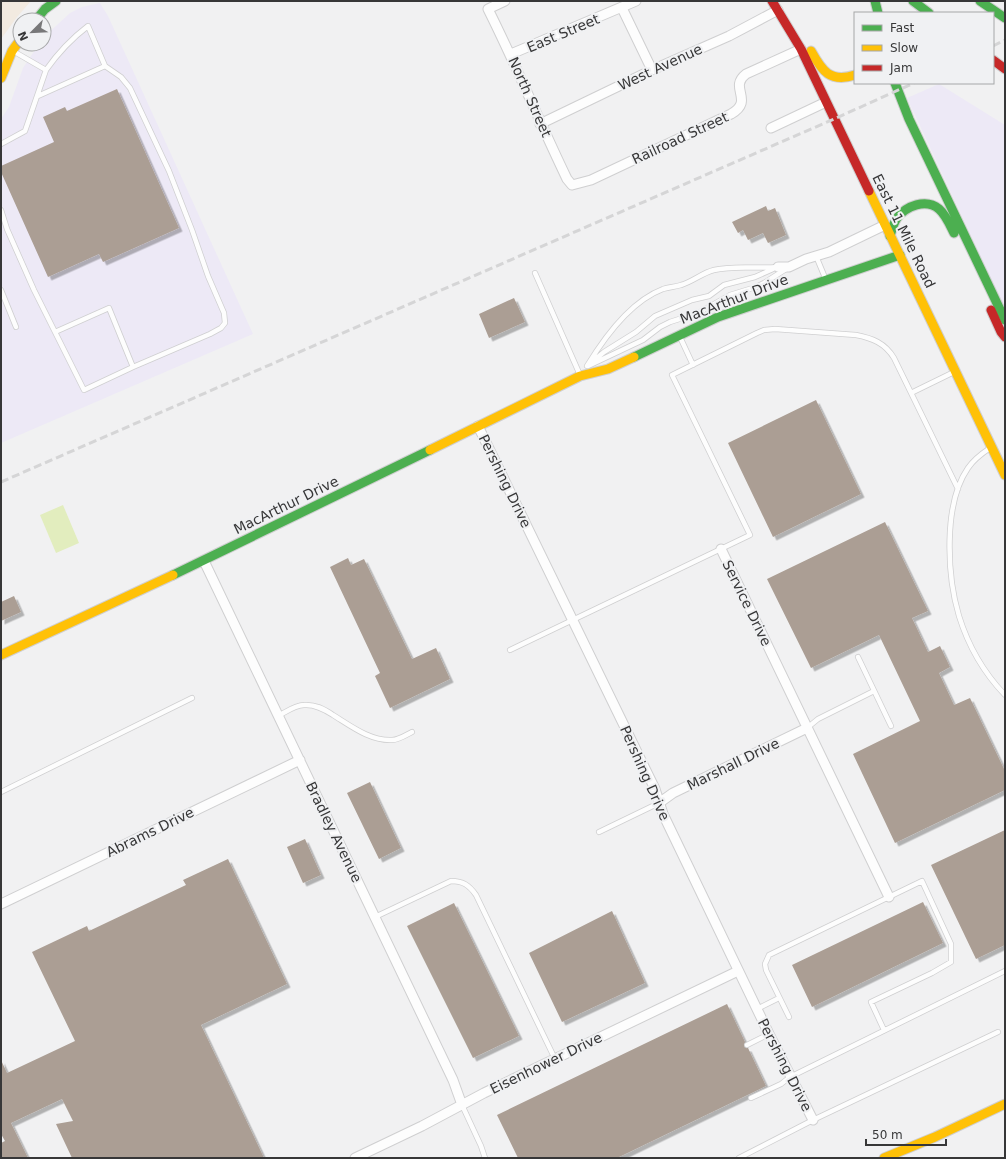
<svg xmlns="http://www.w3.org/2000/svg" width="1006" height="1159" font-family="'DejaVu Sans',sans-serif">
<style>
.commercial{fill:#f2eae0}
.industrial{fill:#ede9f6}
.grass{fill:#e2edbe}
.building{fill:#ab9e94;filter:url(#shadow)}
.lines{fill:none;stroke-linecap:round;stroke-linejoin:round}
.lane-casing{stroke:#cfcfd0;stroke-width:6}
.street-casing{stroke:#cfcfd0;stroke-width:11}
.fast-casing{stroke:#cfcfd0;stroke-width:11}
.slow-casing{stroke:#cfcfd0;stroke-width:11}
.jam-casing{stroke:#cfcfd0;stroke-width:11}
.lane{stroke:#fdfdfd;stroke-width:4.5}
.street{stroke:#fdfdfd;stroke-width:9}
.fast{stroke:#4caf50;stroke-width:9}
.slow{stroke:#ffc107;stroke-width:9}
.jam{stroke:#c62828;stroke-width:9}
.rail{stroke:#d5d5d6;stroke-width:3;stroke-dasharray:8 4;stroke-linecap:butt}
.labels{text-anchor:middle;stroke-width:4;stroke-linejoin:round;paint-order:stroke}
.street-label{font-size:14px;fill:#373738;stroke:#f0f1f3}
</style>
<defs>
<filter id="shadow"><feDropShadow dx="3.5" dy="3.5" stdDeviation="0" flood-color="#0004"/></filter>
</defs>
<rect width="100%" height="100%" fill="#f1f1f2"/>
<path class="commercial" d="M1,1H31L17,17L1,39Z"/>
<path class="industrial" d="M100,3L108,16L253,334L1,443V119L9,107L23,68L39,44H44V37L70,13L82,7Z
M939,84L1005,125V309L907,98Z"/>
<path class="grass" d="M63,505L79,543L56,553L40,515Z"/>
<path class="building" d="M117,89L179,228L103,262L99,254L48,277L1,172V166L54,142L43,117L65,107L67,111Z
M766,206L768,211L775,208L786,235L768,243L763,233L748,240L743,230L738,233L732,222Z
M514,298L525,322L489,338L479,314Z
M816,400L861,494L773,537L728,443Z
M885,522L928,611L912,618L928,652L940,646L950,667L939,673L954,705L970,698L1005,771V790L895,843L853,754L920,721L879,635L811,668L767,579Z
M348,558L351,565L364,559L412,659L436,648L450,679L390,708L375,676L380,673L330,567Z
M14,596L21,612L1,621V602Z
M370,782L401,848L379,859L347,793Z
M1005,830V945L976,959L931,865Z
M305,839L321,875L303,883L287,847Z
M228,859L287,984L201,1025L264,1158H72L56,1124L73,1121L62,1099L11,1123L28,1158H1V1143L5,1141L1,1134V1060L7,1073L75,1041L32,952L87,926L89,931L186,885L183,880Z
M923,902L943,943L812,1007L792,965Z
M454,903L519,1036L473,1058L407,926Z
M612,911L645,983L562,1022L529,953Z
M727,1004L745,1042L744,1046L745,1048H748L766,1086L617,1158H518L497,1115Z"/>
<g class="lines">
<g class="lane-casing">
<path id="lane" d="M105,66L121,77L130,88L169,171L192,230L208,276L224,313L225,323L221,328L210,334L133,367
M38,96L105,66L88,26C71,39 58,53 46,70
M1,144L25,131L46,70L13,51
M1,210L7,229L34,290L84,390L133,367L109,308L55,332
M816,256L826,280
M535,273L580,375
M1,290L16,327
M680,337L693,365
M592,362L604,352L636,332L655,316L692,300L709,296L724,285L755,277L773,269
M587,366C604,338 631,301 663,289C669,287 675,287 681,285C692,282 702,273 714,270C734,265 757,269 778,267
M588,366L643,340L660,327L670,322L698,313L730,295L756,287L764,283L786,269
M911,393L954,372
M990,448C981,454 974,459 968,468C943,504 947,576 959,616C968,645 984,673 1005,695
M510,650L750,535L672,375L757,333L764,330L775,329L856,335C872,338 885,343 894,358L958,489
M858,657L891,726
M278,716C286,712 295,705 304,705C315,704 324,709 333,715C351,726 370,741 392,740C399,740 406,735 412,732
M807,728L818,719L874,691
M1,792L192,698
M599,832L659,803
M375,917L451,881C463,881 469,885 476,895L555,1059
M757,1009L779,998
M789,1017L766,970L765,964L769,955L922,881L951,944V962L932,973L871,1002L884,1030
M747,1045L769,1034
M751,1098L781,1084L790,1077L1005,971
M462,1105L481,1146L485,1158
M739,1158L813,1120L998,1032"/>
</g>
<g class="street-casing">
<path id="street" d="M505,1L488,9C516,65 540,123 567,179L572,185L591,180L731,114C755,100 728,88 746,74L801,49
M622,8L652,70
M511,54L636,1
M540,124L652,70L729,36L778,10
M771,128L826,102
M778,267H789L806,259L829,252L885,225
M478,426L655,789L663,814L769,1034L813,1120
M721,549L889,897
M204,561L453,1080L462,1105
M659,803L673,793L807,728
M1,904L300,760
M355,1158L422,1126L484,1093L738,971"/>
</g>
<g class="fast-casing">
<path id="fast" d="M875,1L878,13
M913,1L929,13
M980,1L1005,18
M36,20L45,9L56,1
M895,83L909,119L1005,320
M890,236C892,230 893,224 897,218C906,206 926,198 939,209C946,215 950,225 954,233
M634,357L718,317L900,255
M173,575L430,450"/>
</g>
<g class="slow-casing">
<path id="slow" d="M811,51C822,71 830,83 855,75
M1,78L12,51L20,40
M869,191L1005,475
M430,450L580,376L608,369L634,357
M1,655L173,575
M884,1158L935,1137L1005,1104"/>
</g>
<g class="jam-casing">
<path id="jam" d="M772,1L801,49L869,191
M993,60L1005,69
M991,310L1001,332L1005,337"/>
</g>
<use href="#lane" class="lane"/>
<use href="#street" class="street"/>
<use href="#fast" class="fast"/>
<use href="#slow" class="slow"/>
<use href="#jam" class="jam"/>
<path class="rail" d="M993,46L1005,40
M1,482L834,119L914,83"/>
</g>
<g class="labels">
<g class="street-label">
<text transform="translate(563 33) rotate(-23)" y="5">East Street</text>
<text transform="translate(660 67) rotate(-25)" y="5">West Avenue</text>
<text transform="translate(530 97) rotate(66)" y="5">North Street</text>
<text transform="translate(680 138) rotate(-25)" y="5">Railroad Street</text>
<text transform="translate(904 231) rotate(64)" y="5">East 11 Mile Road</text>
<text transform="translate(734 299) rotate(-21)" y="5">MacArthur Drive</text>
<text transform="translate(505 481) rotate(64)" y="5">Pershing Drive</text>
<text transform="translate(286 505) rotate(-26)" y="5">MacArthur Drive</text>
<text transform="translate(747 603) rotate(64)" y="5">Service Drive</text>
<text transform="translate(733 764) rotate(-26)" y="5">Marshall Drive</text>
<text transform="translate(645 773) rotate(66)" y="5">Pershing Drive</text>
<text transform="translate(150 832) rotate(-26)" y="5">Abrams Drive</text>
<text transform="translate(334 832) rotate(64)" y="5">Bradley Avenue</text>
<text transform="translate(546 1063) rotate(-26)" y="5">Eisenhower Drive</text>
<text transform="translate(785 1065) rotate(63)" y="5">Pershing Drive</text>
</g>
</g>
<rect width="1006" height="1159" fill="none" stroke="#373738" stroke-width="4"/>
<rect x="854" y="12" width="140" height="72" fill="#f0f1f3" stroke="#a6a7a8"/>
<rect x="862" y="25" width="20" height="6" fill="#4caf50" stroke="#a6a7a8"/>
<text x="890" y="32" font-size="12" fill="#373738">Fast</text>
<rect x="862" y="45" width="20" height="6" fill="#ffc107" stroke="#a6a7a8"/>
<text x="890" y="52" font-size="12" fill="#373738">Slow</text>
<rect x="862" y="65" width="20" height="6" fill="#c62828" stroke="#a6a7a8"/>
<text x="890" y="72" font-size="12" fill="#373738">Jam</text>
<g transform="translate(32 32) rotate(246)"><circle r="19" fill="#f0f1f3" stroke="#a6a7a8"/>
<path d="M0-3L7 15L0 10L-7 15Z" fill="#787879"/>
<text y="-6" font-size="11" font-weight="bold" text-anchor="middle" fill="#373738">N</text>
</g>
<path d="M866 1139v6h80v-6" fill="none" stroke="#373738" stroke-width="2"/>
<text x="872" y="1139" font-size="12" fill="#373738" stroke="#f0f1f3" stroke-width="3" paint-order="stroke">50 m</text>
</svg>
